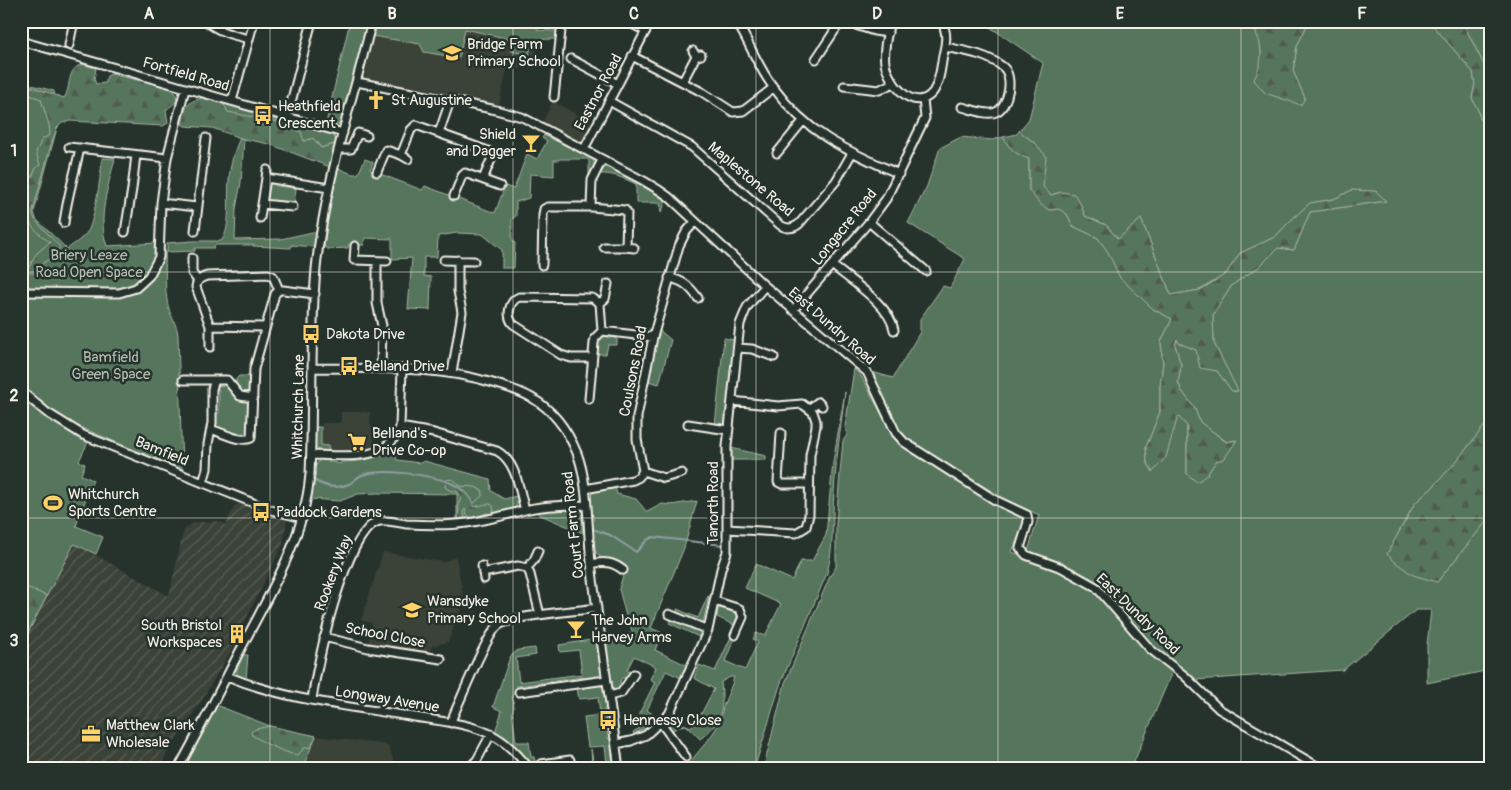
<svg xmlns="http://www.w3.org/2000/svg" width="1511" height="790" font-family="Pangolin,sans-serif">
<style>
.built{fill:#3b4239}
.industrial{fill:url(#industrial-furrows)}
.green{fill:#56755d;stroke:#a5b3a2}
.forest{fill:url(#forest-firs);stroke:#a5b3a2}
.lines{fill:none;stroke-linecap:round;stroke-linejoin:round}
.stream{stroke:#8f9fa1;stroke-width:2}
.minor-casing{stroke:#f4f1e8;stroke-width:11}
.minor{stroke:#26332d;stroke-width:7}
.grid{fill:none;stroke:#f4f1e8;stroke-width:1;stroke-opacity:0.55}
.labels{text-anchor:middle;stroke-width:5;stroke-linejoin:round;paint-order:stroke}
.poi-label{font-size:15px;fill:#f4f1e8;stroke:#26332d;text-anchor:start}
.street-label{font-size:15px;fill:#f4f1e8;stroke:#26332d}
.park-label{font-size:15px;fill:#b5bfb0;stroke:#26332d}
.neatline{fill:none;stroke:#f4f1e8;stroke-width:2}
.grid-label{font-size:16px;text-anchor:middle;font-weight:bold;fill:#f4f1e8}
</style>
<defs>
<pattern id="industrial-furrows" width="10" height="10" patternUnits="userSpaceOnUse" patternTransform="scale(1.25)"><rect width="10" height="10" fill="#3b4239"/><path d="M-1 1l2-2M0 10L10 0M9 11l2-2" fill="none" stroke="#585e56"/></pattern>
<pattern id="forest-firs" width="22" height="20" patternUnits="userSpaceOnUse" patternTransform="scale(1.25)"><rect width="22" height="20" fill="#56755d"/><path d="M5 1l3.5 6h-7zM16 11l3.5 6h-7z" fill="#4f5c50"/></pattern>
</defs>
<rect width="100%" height="100%" fill="#26332d"/>
<filter id="ink" filterUnits="userSpaceOnUse"><feTurbulence type="fractalNoise" baseFrequency=".02" numOctaves="2"/><feDisplacementMap in="SourceGraphic" scale="10" xChannelSelector="R" yChannelSelector="G"/><feConvolveMatrix kernelMatrix="1 2 1 2 8 2 1 2 1" color-interpolation-filters="sRGB"/></filter>
<g filter="url(#ink)">
<path class="built" d="M376,21L465,29L514,40H538L534,68L507,69L499,105L370,82L365,76V70Z
M553,101L593,124L583,141L575,142L541,125Z
M341,412H370V424L375,429L374,447L362,450H329L326,452H321L322,423H341Z
M383,552L444,562L456,557L464,601L448,642L433,646L428,653L368,644L372,623L361,620Z
M316,736L388,745L397,769H302Z"/>
<path class="industrial" d="M240,503L261,514L287,519L283,544L243,625L245,627L199,705L169,749L159,769H21V643L74,543L169,596L182,537L185,529L193,523L218,521L226,525L234,506Z"/>
<path class="green" d="M350,21H369L343,120L339,124L336,125L326,123Z
M376,21H534L538,30L557,31L556,39L514,40L465,29L459,58L424,52L420,44L372,36Z
M981,21H1256L1254,29L1260,43L1262,62L1305,98L1293,71L1297,46L1309,21H1429L1473,72L1475,84L1472,98L1478,110L1484,132L1490,144V419L1455,463L1431,489L1415,503L1387,554L1425,578L1437,582L1490,517V670L1427,683V645L1431,610H1416L1343,670L1195,680L1147,641L1103,586L1093,579L1063,563L1028,551L1039,515L1003,498L916,445L903,435L896,424L872,372L893,378L920,332V319L943,286L950,288L965,259L908,223L927,186L940,148L961,137L992,140L1003,137C1010,150 1016,154 1029,159V190L1049,210L1059,208L1067,214L1073,226L1098,238L1153,309L1172,319L1161,342L1163,363L1160,386V412L1146,447L1147,462L1153,472L1178,416L1187,426V474L1207,475L1216,461L1236,440L1227,442L1200,422L1194,407L1181,390L1178,382L1181,365L1175,345L1178,339L1179,343L1196,350L1217,371L1232,391H1237L1214,343L1213,315L1232,285L1260,266L1278,248L1294,250L1310,212L1386,201L1352,190L1334,199L1310,203L1288,223L1275,237L1240,253L1226,274L1200,290L1171,295L1141,219L1118,239L1106,225L1085,216L1080,203L1061,192L1051,195L1043,187L1036,144L1019,131L1029,119L1043,63Z
M1462,21H1490V93L1489,75Z
M513,42L531,45L529,55L511,51Z
M21,82L54,91L57,114V128L34,212L36,219L67,249C74,244 83,238 88,231C94,222 102,170 102,158L115,159C108,186 97,219 107,246L156,243C157,258 150,278 136,286C115,296 47,290 21,289Z
M222,102L268,118L331,134L336,139L334,150V144L321,148L318,142L304,141L228,112Z
M544,135L593,159L595,167L591,176H589V161L588,159H560L558,160H554V176L530,174L529,198L516,202V216L512,219V239L515,243L514,268H502V250L482,234L457,233L438,236L437,257H424V276L431,277L430,310L408,309L412,258L392,259V239L365,238L364,245H348V248L328,249L324,247L329,211L338,168L352,174H358L365,159L373,162L370,170L422,190L425,186L495,213L505,186L514,189L527,154L537,159L547,141L542,138Z
M240,138L244,139L241,182L236,209L235,240L281,239L317,231L314,247L291,245V248L253,246V245H215L214,248H195V251L167,252V243L192,241H221C232,229 227,196 229,180C230,165 234,151 240,138Z
M605,167H609L661,197L666,201L661,213L660,203H636V184C625,179 613,173 600,174Z
M271,182H276V186L296,188L294,205L267,201L265,199L268,185Z
M165,250C166,268 164,288 168,305C170,316 177,324 178,335L182,470L73,424L50,409L21,385V295C41,296 60,297 80,297C122,299 154,301 163,251Z
M659,330L671,340L659,384L648,381Z
M605,335L617,339V345H608L606,354H596L598,341L602,336Z
M724,338L734,340L736,343L727,425L725,426H715Z
M854,369L861,376L892,433L901,444L964,484L1025,520L1012,552L1059,569L1092,587L1142,643L1147,651L1173,670L1131,769H782L769,767L765,762L785,683L830,576L836,567V524L840,473L843,441L847,435L845,427Z
M239,376H251L250,392L245,396L237,388L236,379Z
M218,383H226L236,398L249,402V435L242,436L218,428L215,426V413H219V390L215,389Z
M845,392C841,426 836,459 834,492C832,519 834,547 827,573L780,685L756,763L742,762L726,769H687C693,755 705,746 713,733C720,724 721,714 724,704C727,695 732,687 734,677H730L721,682C724,709 722,723 700,739L686,725L679,726L672,731L668,724L672,721C678,724 685,724 691,727L694,723L696,724L714,689L694,678L699,665L715,671L731,637L730,634L735,637L725,661L745,670L758,642L753,639L756,633L765,636L781,604L745,588L756,564L792,580L801,561H812L826,535L833,462Z
M21,398L53,422L88,442L79,461L85,464L81,475L93,480L76,526L103,537L96,554L74,544L21,646Z
M316,427H321V445L328,446L329,450L326,452H321L315,447Z
M391,447L395,452L397,460L420,463L424,461L490,479L491,491L504,499L517,496L519,501L514,509L477,518L457,521V494L378,493L358,494L340,501L311,499L314,468L320,459C328,460 334,463 340,464L341,462C361,462 374,459 391,447Z
M731,448L766,456V460H730Z
M615,487L617,494L636,499L647,512L662,504L671,505L697,501L684,548L651,628L662,633L655,650L686,665L681,678L666,671L647,710L658,718L649,726L634,734L633,732L646,724L639,714L655,682L650,679L656,667L634,656L627,670L631,673L629,678H622L620,681L622,687L619,690H613L611,688L606,655V638L633,633L626,616L619,589L624,572L609,559L600,557L594,550L589,501V497L594,491Z
M576,508L582,515L583,533L538,514V511L556,509Z
M708,596L709,597L703,623L696,622L678,613L677,609L698,618Z
M720,608L737,613V617L734,625L717,617L718,610Z
M671,619H677L678,622L694,630L699,629L701,632L699,637L669,623Z
M597,639L599,645L597,647L600,667L602,668V673L599,678L584,681L582,679L583,677L517,686V694L512,695L514,707L512,712L516,742H529L531,757H534L535,762L530,763L505,739L495,732L502,711L493,707L510,657L518,650L535,648L536,655L516,658L519,682L582,674L579,650L560,652L559,645Z
M243,655H248L246,680L238,677L236,672Z
M598,683C608,687 606,698 608,708L604,709L608,738L612,741L616,769H590V766L592,765L591,749L594,766L607,764L605,746L588,747L584,717L600,715L598,697L579,699L577,688H573Z
M216,705L275,728L316,736L302,769H183Z"/>
<path class="forest" d="M1256,21H1309L1297,46L1293,71L1305,98L1301,105L1265,93L1254,80C1259,68 1263,58 1260,44C1258,34 1253,33 1256,21Z
M1429,21H1462L1489,75L1490,144L1484,132L1478,110L1472,98L1475,84L1473,72Z
M82,64L96,68L94,79L96,84L105,83L107,76L111,74L172,88L176,94L177,101L166,110L168,123L163,126L70,121L62,123L57,128L51,145L33,210V216L36,221L60,247L56,255L43,263L41,269L37,273H26L36,254L50,242C38,234 26,223 26,208L21,209V179L32,177L36,168L40,165L36,152L42,139L50,135C50,122 44,112 41,99L21,92V83L64,98C72,87 65,71 82,64Z
M202,98L222,102L228,112L278,122L301,132L304,141L313,138L321,148L335,144L330,167L269,144L244,139L212,128L185,126L182,124C186,108 185,102 202,98Z
M1019,131L1036,144L1046,156L1043,187L1051,195L1061,192L1074,194L1080,203L1085,216L1106,225L1118,239L1141,219L1171,295L1200,290L1226,274L1240,253L1275,237L1288,223L1310,203L1334,199L1352,190L1376,191L1386,201L1310,212L1294,250L1278,248L1260,266L1232,285L1213,315L1214,343L1238,391H1232L1217,371L1200,368L1196,350L1179,343L1177,339L1175,345L1181,365L1178,382L1181,390L1194,407L1200,422L1226,442L1237,440L1224,459L1216,461L1207,475L1197,482L1187,474V426L1178,416L1166,457L1153,472L1147,462L1146,447L1160,412V386L1163,363L1161,342L1172,319L1153,309L1120,278L1108,252L1098,238L1073,226L1067,214L1059,209L1049,210L1040,204L1029,190V159C1016,154 1010,150 1003,137L1017,134Z
M1490,419V517L1437,582L1413,575L1395,562L1387,554L1415,503L1431,489L1455,463Z
M453,479L461,486L475,487L483,491L482,496L472,505L474,507C476,506 487,504 490,504L493,506L494,511L490,514L487,513L472,518L467,515L465,509L463,511L465,516L461,520L458,521L459,504L461,497L458,492L449,490L445,487L446,480Z
M21,585L47,596L21,646Z
M270,726L316,736L311,747L304,748L298,755C289,755 260,741 252,735L251,732L256,729Z"/>
<g class="lines">
<path class="stream" d="M315,481C326,487 338,489 349,484C354,481 357,477 362,475C382,468 431,475 451,483C459,486 470,495 473,503
M593,529L610,535L636,552L647,540L653,537L723,545"/>
<g class="minor-casing">
<path id="minor" d="M206,21C219,32 233,35 249,39
M626,21L646,31
M736,21C750,43 758,68 774,88C808,135 848,151 899,174
M843,21L874,31L888,33
M890,21C887,35 883,50 885,63C888,82 914,115 933,92C940,82 941,67 943,55C946,43 948,32 941,21
M21,41L343,133
M69,45L74,21
M945,47C965,51 987,54 1003,67C1014,76 1009,106 996,112C987,116 971,109 962,107
M693,51L696,56L701,55
M632,56L702,92L733,112L743,111L773,88
M571,59L618,84
M816,59L841,21
M683,81L696,56
M357,82L492,109L522,117L644,181L659,190L669,197L765,286L867,372L896,433L904,442L995,500L1027,515L1028,522L1020,548L1026,555L1062,568L1096,587L1150,649L1185,676L1219,709L1322,769
M844,86L879,90L893,83
M554,97L562,21
M232,101L254,21
M609,101L692,147L780,225C786,229 793,229 799,224L836,181L852,153
M287,118L312,21
M439,133L450,101
M69,147L167,158
M339,149H351L358,133L367,136
M584,149L651,21
M777,153L803,121
M401,155L408,159
M377,172L386,150L401,155L411,130L416,125L488,151L491,155V160L483,179
M266,178L267,170
M454,196L462,176L465,173L500,186
M161,203L197,207
M262,204L293,207
M591,207L592,180L602,160
M260,218L266,178L329,188
M869,222L926,271
M64,223C67,197 75,173 80,148
M195,231L206,138
M125,232L132,189L136,155
M355,246L354,260L387,261
M626,247L634,248
M192,258V273L198,281
M444,260L474,261
M377,261V303L382,326L381,369
M542,265L543,215L544,209L548,207H591L625,210L627,213L626,247H604
M832,265C851,281 890,305 894,330
M669,278C683,280 690,287 698,298
M21,292L119,293L136,288L149,276L159,257L161,203L167,158L185,89
M600,303L605,299L608,284
M793,310L869,222L886,199L925,118L923,99
M210,326V347
M265,327L210,326L196,287C197,280 200,278 207,276L268,274L273,276L279,290
M738,348L752,349L774,357
M592,358H571L561,355L513,324C506,316 509,301 519,297L592,298L600,303L602,331
M313,368C374,369 435,365 493,383C507,387 520,391 532,398C553,410 568,431 577,453C589,485 587,527 591,562C599,631 610,700 619,769
M452,373L462,312L458,291V260
M183,380H215
M21,391L46,412L83,435L271,510L303,518
M589,399L594,343L595,338L602,331L653,337
M810,408L818,402L822,406
M688,424L728,430
M400,427L434,433L497,451C517,462 519,490 525,510
M211,429C222,433 241,443 251,438L254,369L275,294L279,290H283L315,294
M781,433L778,482L782,484H808
M311,455C342,455 387,464 400,427L402,369
M643,471L664,478L682,473
M203,483L207,469L208,444L212,423V389L215,380H227L240,396L253,398
M585,489L633,480L639,477L643,471L637,439V417L653,337L679,246L686,232L695,222
M727,529L796,533L806,527L809,515L810,455L816,426V421L813,412L802,404L778,406L732,401
M591,564C604,561 613,562 623,570
M482,566L484,579
M527,568L534,560L538,551
M483,573L518,566L527,568L530,574L540,615
M715,601L740,609L743,617L735,635
M669,614L708,630
M324,637L368,648L441,659
M227,676C285,700 348,706 409,716C435,721 466,722 490,734C507,742 518,755 530,769
M519,692L606,680
M609,696L621,693L634,674
M312,700C316,668 346,526 380,521C388,520 398,523 406,524C426,525 447,526 467,523C488,520 509,514 529,509C548,505 567,505 586,505
M451,723L454,714C462,697 487,633 499,625C513,615 577,611 597,608
M661,723L686,757
M616,744L631,741L646,735L669,714L708,630L721,569L727,552V446L740,324L747,307L765,286
M178,769C201,728 222,685 244,643C272,589 305,536 310,474C313,406 310,337 316,269C324,185 352,103 372,21
M468,769L477,760L491,734
M535,769L541,764L570,760"/>
</g>
<use href="#minor" class="minor"/>
</g>
</g>
<path class="grid" d="M270,21V769M513,21V769M756,21V769M998,21V769M1241,21V769M21,272H1490M21,518H1490"/>
<defs>
<g id="school-bare" transform="scale(1.5)"><path d="M0-5L7-2L0 1L-7-2ZM-4 1L0 2.5L4 1V4Q0 6-4 4Z" fill="#ffd166" stroke="#26332d" stroke-width="2.5" paint-order="stroke"/></g>
<g id="church-bare" transform="scale(1.5)"><path d="M-1.2-6h2.4v3.5h3.3v2.4h-3.3V6h-2.4V-.1h-3.3v-2.4h3.3Z" fill="#ffd166" stroke="#26332d" stroke-width="2.5" paint-order="stroke"/></g>
<g id="bus-bare" transform="scale(1.5)"><path d="M-5-6H5V4H4V6H2V4H-2V6H-4V4H-5ZM-3.5-4V0h7V-4ZM-3.5 1.2v1.5H-2V1.2ZM2 1.2v1.5H3.5V1.2Z" fill="#ffd166" stroke="#26332d" stroke-width="2.5" paint-order="stroke"/></g>
<g id="bar-bare" transform="scale(1.5)"><path d="M-6-5H6L.8 .8V4.5H3.5V6h-7V4.5H-.8V.8Z" fill="#ffd166" stroke="#26332d" stroke-width="2.5" paint-order="stroke"/></g>
<g id="supermarket-bare" transform="scale(1.5)"><path d="M-6-5.5h2.5l.6 2H6L4.5 2H-2.5L-4.4-4H-6ZM-1.5 3.2a1.3 1.3 0 1 0 .1 0ZM3 3.2a1.3 1.3 0 1 0 .1 0Z" fill="#ffd166" stroke="#26332d" stroke-width="2.5" paint-order="stroke"/></g>
<g id="stadium-bare" transform="scale(1.5)"><path d="M0-5a6.5 5 0 1 0 0 10a6.5 5 0 1 0 0-10ZM-3.5-1.8h7v3.6h-7Z" fill="#ffd166" stroke="#26332d" stroke-width="2.5" paint-order="stroke"/></g>
<g id="building-bare" transform="scale(1.5)"><path d="M-4-6H4V6H1V3H-1V6H-4ZM-2.5-4.3h1.7v1.8h-1.7ZM.8-4.3h1.7v1.8H.8ZM-2.5-1h1.7V.8h-1.7ZM.8-1h1.7V.8H.8Z" fill="#ffd166" stroke="#26332d" stroke-width="2.5" paint-order="stroke"/></g>
<g id="office-bare" transform="scale(1.5)"><path d="M-6-3h4V-5.5h4V-3h4V5H-6ZM-1-4.5V-3h2v-1.5ZM-6 0V1H6V0Z" fill="#ffd166" stroke="#26332d" stroke-width="2.5" paint-order="stroke"/></g>
</defs>
<g fill-rule="evenodd">
<use href="#school-bare" x="452" y="53"/>
<use href="#church-bare" x="376" y="100"/>
<use href="#bus-bare" x="263" y="115"/>
<use href="#bar-bare" x="531" y="143"/>
<use href="#bus-bare" x="311" y="334"/>
<use href="#bus-bare" x="349" y="366"/>
<use href="#supermarket-bare" x="357" y="442"/>
<use href="#stadium-bare" x="53" y="503"/>
<use href="#bus-bare" x="261" y="512"/>
<use href="#school-bare" x="412" y="610"/>
<use href="#bar-bare" x="576" y="629"/>
<use href="#building-bare" x="237" y="634"/>
<use href="#bus-bare" x="608" y="720"/>
<use href="#office-bare" x="91" y="734"/>
</g>
<g class="labels">
<g class="poi-label">
<text x="467" y="49">Bridge Farm<tspan x="467" dy="17">Primary School</tspan></text>
<text x="391" y="105">St Augustine</text>
<text x="278" y="111">Heathfield<tspan x="278" dy="17">Crescent</tspan></text>
<text x="516" y="139" text-anchor="end">Shield<tspan x="516" dy="17">and Dagger</tspan></text>
<text x="326" y="339">Dakota Drive</text>
<text x="364" y="371">Belland Drive</text>
<text x="372" y="438">Belland's<tspan x="372" dy="17">Drive Co-op</tspan></text>
<text x="68" y="499">Whitchurch<tspan x="68" dy="17">Sports Centre</tspan></text>
<text x="276" y="517">Paddock Gardens</text>
<text x="427" y="606">Wansdyke<tspan x="427" dy="17">Primary School</tspan></text>
<text x="591" y="625">The John<tspan x="591" dy="17">Harvey Arms</tspan></text>
<text x="222" y="630" text-anchor="end">South Bristol<tspan x="222" dy="17">Workspaces</tspan></text>
<text x="623" y="725">Hennessy Close</text>
<text x="106" y="730">Matthew Clark<tspan x="106" dy="17">Wholesale</tspan></text>
</g>
<g class="street-label">
<text transform="translate(186 74) rotate(16)" y="5">Fortfield Road</text>
<text transform="translate(598 92) rotate(-62)" y="5">Eastnor Road</text>
<text transform="translate(751 179) rotate(40)" y="5">Maplestone Road</text>
<text transform="translate(844 227) rotate(-51)" y="5">Longacre Road</text>
<text transform="translate(832 326) rotate(41)" y="5">East Dundry Road</text>
<text transform="translate(633 371) rotate(-79)" y="5">Coulsons Road</text>
<text transform="translate(298 407) rotate(-89)" y="5">Whitchurch Lane</text>
<text transform="translate(162 451) rotate(22)" y="5">Bamfield</text>
<text transform="translate(713 503) rotate(-90)" y="5">Tanorth Road</text>
<text transform="translate(573 525) rotate(-96)" y="5">Court Farm Road</text>
<text transform="translate(333 573) rotate(-69)" y="5">Rookery Way</text>
<text transform="translate(1138 614) rotate(44)" y="5">East Dundry Road</text>
<text transform="translate(385 635) rotate(11)" y="5">School Close</text>
<text transform="translate(387 699) rotate(9)" y="5">Longway Avenue</text>
</g>
<g class="park-label">
<text x="89" y="260">Briery Leaze<tspan x="89" dy="17">Road Open Space</tspan></text>
<text x="111" y="362">Bamfield<tspan x="111" dy="17">Green Space</tspan></text>
</g>
</g>
<rect width="1511" height="790" fill="none" stroke="#26332d" stroke-width="55"/>
<rect x="28" y="28" width="1456" height="734" class="neatline"/>
<g class="grid-label">
<text x="149" y="19">A</text>
<text x="392" y="19">B</text>
<text x="634" y="19">C</text>
<text x="877" y="19">D</text>
<text x="1120" y="19">E</text>
<text x="1362" y="19">F</text>
<text x="14" y="156">1</text>
<text x="14" y="401">2</text>
<text x="14" y="646">3</text>
</g>
</svg>
